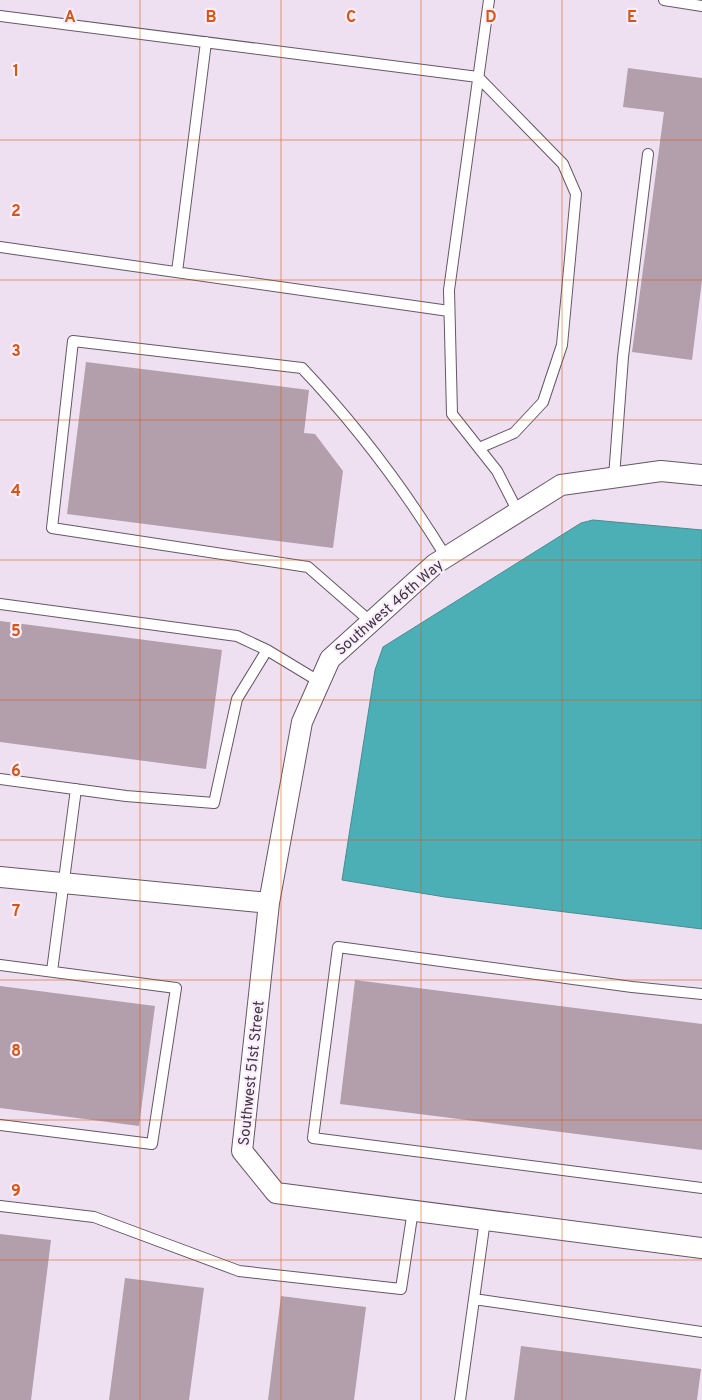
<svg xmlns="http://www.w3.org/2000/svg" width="702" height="1400" font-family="Overpass,sans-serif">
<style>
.water{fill:#4cafb5;stroke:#488c92}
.building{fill:#b29fab}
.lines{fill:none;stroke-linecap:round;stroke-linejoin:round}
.lane-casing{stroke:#655866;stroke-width:12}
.street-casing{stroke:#655866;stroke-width:22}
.lane{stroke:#fff;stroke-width:10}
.street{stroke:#fff;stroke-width:20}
.grid{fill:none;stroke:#d75611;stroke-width:1;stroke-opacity:0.55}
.labels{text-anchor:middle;stroke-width:4.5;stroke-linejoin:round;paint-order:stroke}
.street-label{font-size:15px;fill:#3e393f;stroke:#fcedfe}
.grid-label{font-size:16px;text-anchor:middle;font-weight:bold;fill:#d75611;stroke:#fcedfe;stroke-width:4.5;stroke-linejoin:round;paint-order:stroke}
</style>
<rect width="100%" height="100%" fill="#efe0f1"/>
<path class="water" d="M593,520L702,530V929L445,897L342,880L375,670L383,647L581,523Z"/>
<path class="building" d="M628,68L702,78V281L692,360L632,352L664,112L623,107Z
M86,362L309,390L304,433L315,434L343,471L333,548L67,514Z
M0,621L222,650L206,769L0,742Z
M355,980L702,1024V1150L340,1104Z
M0,986L155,1006L139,1126L0,1108Z
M0,1234L51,1240L31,1400H0Z
M125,1278L204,1288L189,1400H109Z
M281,1296L366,1307L354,1400H268Z
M521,1346L701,1369L697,1400H514Z"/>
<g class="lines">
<g class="lane-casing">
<path id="lane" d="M489,0L449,290L452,414L497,471L518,512
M664,0L702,6
M0,16L478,77L563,164L576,194L562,345L543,402L514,433L479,448
M0,247L449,311
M177,272L206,42
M614,477L623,357L648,154
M0,604L237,636L267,650L320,682
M371,622L308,567L52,528L73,341L302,368C356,425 405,490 446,557
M0,779L126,796L214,803L237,699L267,650
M0,965L176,988L152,1144L0,1125
M52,971L76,789
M702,994L632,987L338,947L313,1138L702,1188
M0,1206L94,1217L239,1271L401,1289L413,1210
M474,1299L702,1332
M460,1400L485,1220"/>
</g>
<g class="street-casing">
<path id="street" d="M0,877L269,903L242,1151L276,1193L702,1248
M269,903L302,722L330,659L435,564L561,485L661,471L702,475"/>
</g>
<use href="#lane" class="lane"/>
<use href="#street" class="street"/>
</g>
<path class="grid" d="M140,0V1400M281,0V1400M421,0V1400M562,0V1400M0,140H702M0,280H702M0,420H702M0,560H702M0,700H702M0,840H702M0,980H702M0,1120H702M0,1260H702"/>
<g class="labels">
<g class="street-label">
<text transform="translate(389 607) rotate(-41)" y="5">Southwest 46th Way</text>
<text transform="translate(251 1073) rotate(-84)" y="5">Southwest 51st Street</text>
</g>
</g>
<g class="grid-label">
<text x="70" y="22">A</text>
<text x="211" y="22">B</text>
<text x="351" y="22">C</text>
<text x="491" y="22">D</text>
<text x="632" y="22">E</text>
<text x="16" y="76">1</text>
<text x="16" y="216">2</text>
<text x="16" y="356">3</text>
<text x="16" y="496">4</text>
<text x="16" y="636">5</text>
<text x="16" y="776">6</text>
<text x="16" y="916">7</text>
<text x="16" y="1056">8</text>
<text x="16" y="1196">9</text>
</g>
</svg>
